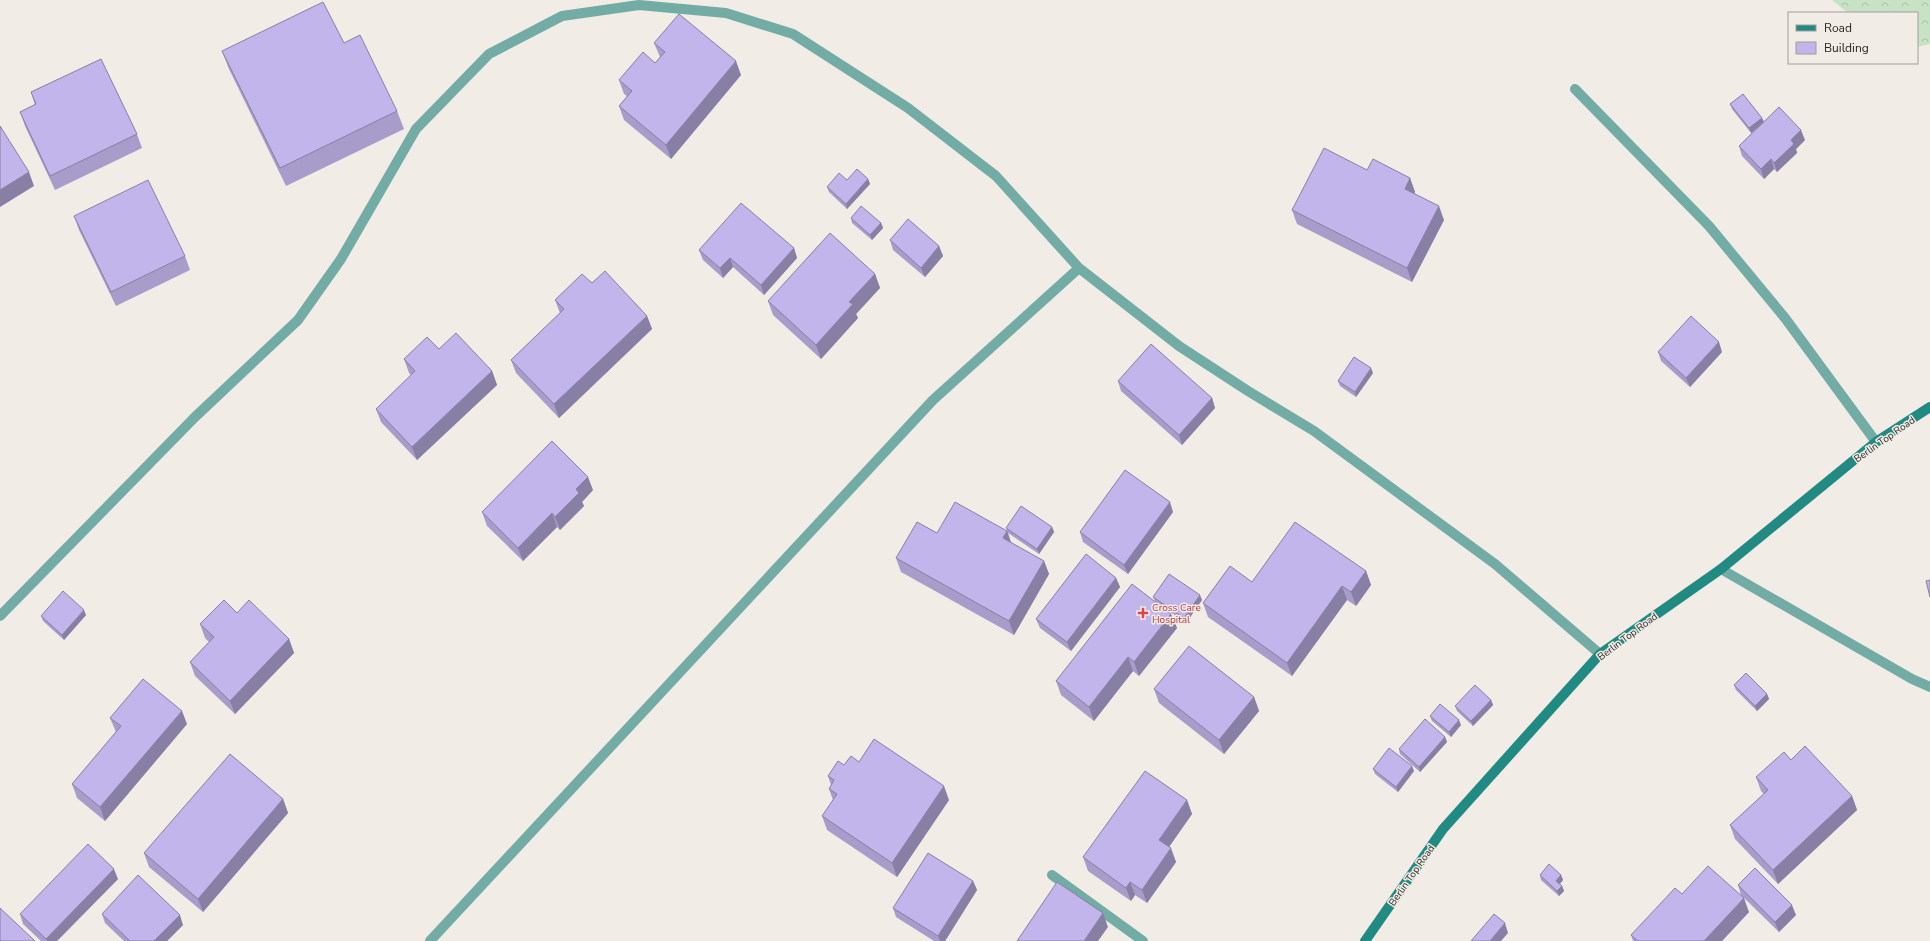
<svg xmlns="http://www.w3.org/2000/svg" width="1930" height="941" font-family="'Nunito Sans',sans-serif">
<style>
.forest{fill:url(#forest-crowns)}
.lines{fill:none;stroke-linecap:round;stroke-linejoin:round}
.street{stroke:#72aca5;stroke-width:10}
.secondary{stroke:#218a82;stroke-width:10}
.wall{fill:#a79cca}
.shaded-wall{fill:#887fa4}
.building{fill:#c2b5eb;stroke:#887fa4}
.health-dot{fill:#e0444e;stroke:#f1ede6;stroke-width:1.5}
.labels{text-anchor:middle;stroke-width:3;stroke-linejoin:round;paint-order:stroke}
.street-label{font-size:10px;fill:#282724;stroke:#f1ede6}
.health-label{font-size:10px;fill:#be3a42;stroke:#f1ede6;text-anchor:start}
</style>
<defs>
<pattern id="forest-crowns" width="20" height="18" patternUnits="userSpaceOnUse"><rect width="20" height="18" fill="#c8e2c5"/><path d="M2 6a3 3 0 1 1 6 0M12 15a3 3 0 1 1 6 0" fill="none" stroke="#acc2a9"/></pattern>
</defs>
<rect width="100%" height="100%" fill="#f1ede6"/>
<path class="forest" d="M1832,0H1930V44L1917,47V13H1848Z"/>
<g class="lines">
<path class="street" d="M1575,89L1709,226L1785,318L1876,442
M1721,569L1912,679L1930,687
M0,616L195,417L298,320L341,259L416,129L489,54L562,16L639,5L726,13L793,34L908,108L996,176L1079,268
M1052,875L1143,941
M430,941L933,400L1079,268L1179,346L1248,391L1314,431L1495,564L1600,654"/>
<path class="secondary" d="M1365,941L1443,829L1600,654L1721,569L1876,442L1930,407"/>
</g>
<path class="wall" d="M344,43L397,111L404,129L286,186L229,69L222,51Z
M654,43L741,75L671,159L624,120L619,106L627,96L624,94L619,80L655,63L660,57Z
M31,92L137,134L142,148L55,190L25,126L20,112L35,105Z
M1730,104L1762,118L1764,122L1805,140L1796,149L1797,153L1777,172L1774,169L1764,179L1742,156L1739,146L1761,124L1751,133L1732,109Z
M1367,170L1410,178L1415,192L1414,193L1444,220L1412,282L1297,224L1292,210Z
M868,179L870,184L847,209L829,192L827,187L847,180Z
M74,216L185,256L190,270L116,306L79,230Z
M851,218L881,223L883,228L872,240L852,223Z
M890,240L939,246L943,256L925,277L893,250Z
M794,248L797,258L764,295L733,267L723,278L703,260L699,250Z
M875,274L880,288L856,314L858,318L821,359L773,315L768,301Z
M555,300L647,316L652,329L559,418L516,373L511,360L560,313Z
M439,349L492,371L497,385L417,460L381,422L376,409L411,375L409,373L404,359Z
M1658,352H1722L1690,387L1661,361Z
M1373,373L1356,397L1340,386L1338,381Z
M1118,381L1212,398L1215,408L1182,445L1121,391Z
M593,490L582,502L584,506L560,530L557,527L523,561L487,526L482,512Z
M1173,512L1128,574L1083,542L1080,532Z
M1052,527L1054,532L1039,554L1008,533L1011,543L1044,561L1049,574L1014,635L901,572L896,558L937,533L1007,531L1006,528Z
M1366,571L1371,585L1356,606L1347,600L1292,676L1208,617L1203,603L1252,582Z
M1116,578L1120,587L1071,651L1040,628L1036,619Z
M1153,597L1202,600L1186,623L1156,602L1171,614L1177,628L1139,676L1133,671L1094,721L1061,695L1056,681L1155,601Z
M237,613L289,639L294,653L235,714L195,676L190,662L209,642L205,638L200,624Z
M86,615L64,640L43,621L41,616Z
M1734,685L1767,694L1769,699L1757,711L1736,690Z
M1154,689L1254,697L1259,711L1224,754L1159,703Z
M1491,700L1493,705L1473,726L1457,711L1455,706Z
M1430,716L1461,725L1451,737L1432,721Z
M110,718L187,724L105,821L77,798L72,784L116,732Z
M1445,737L1447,742L1420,772L1400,754L1399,749Z
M1791,760L1852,796L1857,810L1778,884L1735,839L1730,825L1764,794L1761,791L1756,777Z
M859,762L949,800L897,877L827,830L822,816L833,800L829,789L831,785L828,776L844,765Z
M1373,769L1414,771L1398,792L1375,774Z
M283,799L288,813L203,912L149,867L144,853Z
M1187,800L1192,814L1169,847L1176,862L1147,903L1135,895L1131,901L1088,871L1083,857Z
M1540,875H1561L1563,880L1560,884L1562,886L1564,891L1559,896L1541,880Z
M118,879L57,941H41L23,924L20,914Z
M973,881L977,890L945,941H934L896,917L893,908Z
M1738,885L1796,915L1779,932L1741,895Z
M1682,894L1749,912L1722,941H1633L1631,935Z
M102,914L183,925L167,941H124L105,923Z"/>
<path class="shaded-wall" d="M736,61L741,75L671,159L666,145Z
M1762,118L1764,122L1751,133L1749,128Z
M1801,130L1805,140L1796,149L1797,153L1777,172L1774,163L1791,140Z
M1771,159L1774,169L1764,179L1761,169Z
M29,172L34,186L0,207V190Z
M1410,178L1415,192L1410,202L1405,189Z
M868,179L870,184L847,209L846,204Z
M1439,206L1444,220L1412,282L1407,268Z
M881,223L883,228L872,240L870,235Z
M939,246L943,256L925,277L921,268Z
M794,248L797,258L764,295L761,285Z
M730,258L733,267L723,278L720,268Z
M875,274L880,288L856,314L858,318L821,359L816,345L849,302Z
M647,316L652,329L559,418L554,404Z
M1719,342L1722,352L1690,387L1686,378Z
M1371,368L1373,373L1356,397L1355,392Z
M492,371L497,385L417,460L412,447Z
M1212,398L1215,408L1182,445L1179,435Z
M588,477L593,490L582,502L584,506L560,530L555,517L576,489Z
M1170,502L1173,512L1128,574L1124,565Z
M552,513L557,527L523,561L518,548Z
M1052,527L1054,532L1039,554L1037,549Z
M1007,531L1012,545L1003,538Z
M1044,561L1049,574L1014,635L1009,621Z
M1366,571L1371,585L1356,606L1351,592Z
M1116,578L1120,587L1071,651L1067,642Z
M1342,586L1347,600L1292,676L1287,663Z
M1200,595L1202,600L1186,623L1184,618Z
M84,610L86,615L64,640L62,635Z
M1171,614L1177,628L1139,676L1134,662Z
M289,639L294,653L235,714L230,701Z
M1128,657L1133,671L1094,721L1089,707Z
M1767,694L1769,699L1757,711L1755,706Z
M1254,697L1259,711L1224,754L1219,740Z
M1491,700L1493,705L1473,726L1471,721Z
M182,711L187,724L105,821L100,807Z
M1459,720L1461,725L1451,737L1449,732Z
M1445,737L1447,742L1420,772L1419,767Z
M1412,766L1414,771L1398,792L1396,787Z
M944,786L949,800L897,877L892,863Z
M1852,796L1857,810L1778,884L1773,870Z
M283,799L288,813L203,912L198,899Z
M1187,800L1192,814L1164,854L1159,840Z
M1171,848L1176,862L1147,903L1142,890Z
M114,869L118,879L57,941H47L46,939Z
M1561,875L1563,880L1558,886L1556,881Z
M973,881L977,890L945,941H940L938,936Z
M1130,882L1135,895L1131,901L1126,888Z
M1562,886L1564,891L1559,896L1557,891Z
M1744,898L1749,912L1722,941H1704Z
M1792,905L1796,915L1779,932L1775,922Z
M1103,913L1108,927L1098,941H1084Z
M180,915L183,925L167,941H154Z
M1505,923L1508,933L1501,941H1490Z"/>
<path class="building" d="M323,2L344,43L360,35L397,111L280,168L222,51Z
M679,14L736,61L666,145L619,106L632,91L619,80L643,52L655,63L665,52L654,43Z
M101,59L137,134L50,176L20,112L36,104L31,92Z
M1743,94L1762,118L1749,128L1730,104Z
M1779,107L1801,130L1791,140L1794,144L1774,163L1771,159L1761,169L1739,146Z
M0,126L29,172L0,190Z
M1324,148L1367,170L1373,159L1410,178L1405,189L1439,206L1407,268L1292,210Z
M857,169L868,179L846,204L827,187L839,173L847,180Z
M148,180L185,256L111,292L74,216Z
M741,203L794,248L761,285L730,258L720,268L699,250Z
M861,206L881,223L870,235L851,218Z
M908,219L939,246L921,268L890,240Z
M830,233L875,274L849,302L853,304L816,345L768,301Z
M605,271L647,316L554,404L511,360L564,309L555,300L582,274L592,283Z
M1691,316L1719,342L1686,378L1658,352Z
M456,333L492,371L412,447L376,409L415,371L404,359L427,337L439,349Z
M1151,344L1212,398L1179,435L1118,381Z
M1354,357L1371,368L1355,392L1338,381Z
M552,441L588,477L576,489L579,493L555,517L552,513L518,548L482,512Z
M1125,470L1170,502L1124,565L1080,532Z
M955,502L1007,531L1003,538L1044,561L1009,621L896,558L917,522L937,533Z
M1021,506L1052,527L1037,549L1006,528Z
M1295,522L1366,571L1351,592L1342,586L1287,663L1203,603L1230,566L1252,582Z
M1086,554L1116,578L1067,642L1036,619Z
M1169,574L1200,595L1184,618L1153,597Z
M1930,580V597L1926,581Z
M1132,584L1171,614L1134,662L1128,657L1089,707L1056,681Z
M63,591L84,610L62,635L41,616Z
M224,600L237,613L249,600L289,639L230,701L190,662L214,637L200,624Z
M1189,646L1254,697L1219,740L1154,689Z
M1746,673L1767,694L1755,706L1734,685Z
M143,679L182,711L100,807L72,784L121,726L110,718Z
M1475,685L1491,700L1471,721L1455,706Z
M1440,704L1459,720L1449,732L1430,716Z
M1425,719L1445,737L1419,767L1399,749Z
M874,739L944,786L892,863L822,816L837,794L829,789L834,780L828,776L838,761L844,765L851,756L859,762Z
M1805,746L1852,796L1773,870L1730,825L1768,790L1756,777L1784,752L1791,760Z
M1389,748L1412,766L1396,787L1373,769Z
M230,754L283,799L198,899L144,853Z
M1145,771L1187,800L1159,840L1171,848L1142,890L1130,882L1126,888L1083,857Z
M88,844L114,869L46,939L20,914Z
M928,853L973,881L938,936L893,908Z
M1549,864L1561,875L1556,881L1562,886L1557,891L1540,875Z
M1708,866L1744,898L1704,941H1638L1631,935L1675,888L1682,894Z
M1755,868L1792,905L1775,922L1738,885Z
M138,875L180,915L154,941H130L102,914Z
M1057,882L1103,913L1084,941H1017Z
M0,908L35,941H1L0,940Z
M1494,914L1505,923L1490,941H1471Z"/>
<path class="health-dot" d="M1141 607h4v4h4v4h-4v4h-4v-4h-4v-4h4z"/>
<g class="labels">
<g class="street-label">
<text transform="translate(1884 439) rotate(-35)" y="4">Berlin Top Road</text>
<text transform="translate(1627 636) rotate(-37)" y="4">Berlin Top Road</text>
<text transform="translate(1411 875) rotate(-55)" y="4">Berlin Top Road</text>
</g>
<g class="health-label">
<text x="1152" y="611">Cross Care<tspan x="1152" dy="12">Hospital</tspan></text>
</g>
</g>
<rect x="1788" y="12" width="130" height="52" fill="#f1ede6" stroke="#a19e98"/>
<rect x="1796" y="25" width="20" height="6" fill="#218a82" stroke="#a19e98"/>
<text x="1824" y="32" font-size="12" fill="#282724">Road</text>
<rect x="1796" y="42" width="20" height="12" fill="#c2b5eb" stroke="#a19e98"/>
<text x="1824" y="52" font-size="12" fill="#282724">Building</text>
</svg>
